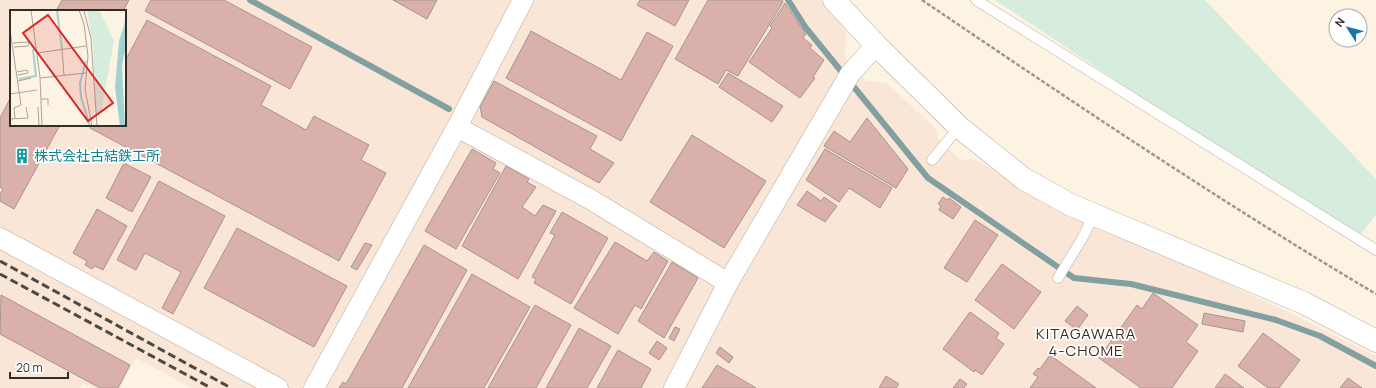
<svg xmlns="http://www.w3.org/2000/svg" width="1376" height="388" font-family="Manrope,'Noto Sans JP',sans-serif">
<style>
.industrial{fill:#fae6d7;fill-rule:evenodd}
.green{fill:#d6eddd}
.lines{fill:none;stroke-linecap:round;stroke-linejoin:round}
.stream{stroke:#81a09f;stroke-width:6}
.building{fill:#dab1aa;stroke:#a79490}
.lane-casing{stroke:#b7ac9d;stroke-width:11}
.street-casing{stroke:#b7ac9d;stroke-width:21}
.secondary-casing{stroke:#b7ac9d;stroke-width:23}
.path{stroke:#9f978c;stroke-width:2.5;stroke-dasharray:4 2;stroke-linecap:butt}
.lane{stroke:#fff;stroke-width:10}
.street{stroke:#fff;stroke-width:20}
.secondary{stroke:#fff;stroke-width:22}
.rail{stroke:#4e4942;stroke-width:3;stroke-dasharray:8 4;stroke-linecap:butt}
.labels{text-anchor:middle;stroke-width:3.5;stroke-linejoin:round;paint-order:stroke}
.culture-label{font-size:14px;fill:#0d838f;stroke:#fff;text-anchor:start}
.neighbourhood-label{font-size:15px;letter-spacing:1px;fill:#362d21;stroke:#fff}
.inset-river{fill:none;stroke:#a3d2d3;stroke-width:2}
.inset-road{fill:none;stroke:#aba498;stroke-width:1}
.view{fill:#d62828;fill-opacity:0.15;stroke:#d62828;stroke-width:2}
.inset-edge{fill:none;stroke:#312d27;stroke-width:2}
</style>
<rect width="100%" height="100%" fill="#fdf3e3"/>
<path class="industrial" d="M0,0H821L846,31L845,57L866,81H874L888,84L936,129L938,139L961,161L971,159L980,162L1036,196L1282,309L1376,356V388H192L136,358L120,388H92L83,383L80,388H0ZM11,11H125V125H11Z"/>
<path class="green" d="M995,0H1205L1376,179V215L1356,240Z"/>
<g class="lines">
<path class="stream" d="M250,0L449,109
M788,0L806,28L928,178L1074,278L1131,284L1276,320L1320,336L1376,366"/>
</g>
<path class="building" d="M62,0H129L123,11H56Z
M151,0H224L312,47L290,89L145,11Z
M393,0H437L427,19Z
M640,0H689L675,26L637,5Z
M708,0H782L783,2L738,76L726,70L718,84L675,59Z
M785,3L806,34L803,38L812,45L810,48L824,60L813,77L815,78L800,98L749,62L772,28L770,26Z
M147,20L271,86L261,105L306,130L314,116L369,145L361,160L386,173L339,261L90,128L91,125H125V61Z
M531,31L621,80L647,32L673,46L621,141L506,78Z
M728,73L783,106L772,122L719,87Z
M494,81L597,136L590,149L614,163L599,183L482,117L480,107Z
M11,97V125H60L14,209L0,201V194L3,189L0,187V118Z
M867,118L908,169L896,188L824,146L834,131L850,142Z
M692,135L766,181L724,248L650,202Z
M472,149L496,163L493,169L500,173L456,249L425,231Z
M825,149L892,188L880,208L849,188L839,202L806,180Z
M124,163L151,177L132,212L106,198Z
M506,166L529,179L527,182L536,187L522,207L535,216L543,205L556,211L518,279L462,246Z
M159,181L225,216L173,314L162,308L181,272L145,253L136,270L117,260Z
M807,191L821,201L824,197L837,206L825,222L797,205Z
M943,197L947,200L949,198L961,207L953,219L939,210L941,206L938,204Z
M97,209L127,226L103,270L95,266L92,269L85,265L87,261L73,253Z
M562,212L608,238L571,304L534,283L536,279L532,277L555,235L550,233Z
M975,220L998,235L967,282L944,268Z
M237,228L347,286L314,347L204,288Z
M615,242L647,261L654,252L668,261L641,309L635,305L618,334L574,308Z
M365,243L372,245L357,270L351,267Z
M424,245L467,270L402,388H339L343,382L346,384Z
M672,262L698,278L664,338L638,321Z
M1002,264L1041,292L1014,329L975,300Z
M472,274L530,307L484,388H408Z
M1153,293L1198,325L1186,342L1198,351L1172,388H1141L1099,358L1137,305L1142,309Z
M1,295L130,365L118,388H100L0,334Z
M535,305L571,325L536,388H488Z
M1077,306L1088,315L1077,330L1065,321Z
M970,312L999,333L996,338L1004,344L982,375L975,370L974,372L943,349Z
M1204,313L1245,321L1243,332L1202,324Z
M675,327L680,329L674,341L669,338Z
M579,328L611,346L587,388H546Z
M1263,333L1300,360L1279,388H1268L1238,366Z
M657,341L667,348L659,360L649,353Z
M720,347L733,357L729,363L716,353Z
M618,350L651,369L641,388H597Z
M1050,355L1096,388H1030L1038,377L1033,374L1038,368L1040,369Z
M717,365L756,388H702Z
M1225,374L1244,388H1215Z
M886,376L899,384L896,388H879Z
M1348,378L1362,388H1340Z
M960,379L967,384L964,388H953Z"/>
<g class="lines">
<g class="lane-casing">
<path id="lane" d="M976,0L1376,250
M932,160L959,127
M1058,278L1083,237L1094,214"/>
</g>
<g class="street-casing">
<path id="street" d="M457,127L590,199L728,283
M0,238L278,388
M314,388L457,127L523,0
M674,388L728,283L850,74L876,45"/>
</g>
<g class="secondary-casing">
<path id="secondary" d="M834,0L876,45L959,127L1024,179L1071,205L1304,303L1376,341"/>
</g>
<path class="path" d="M922,0C1071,101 1221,202 1376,294"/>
<use href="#lane" class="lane"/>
<use href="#street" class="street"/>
<use href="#secondary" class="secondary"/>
<path class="rail" d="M0,261L231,388
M0,274L211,388"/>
</g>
<defs>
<g id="building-bare" transform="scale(1.2)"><path d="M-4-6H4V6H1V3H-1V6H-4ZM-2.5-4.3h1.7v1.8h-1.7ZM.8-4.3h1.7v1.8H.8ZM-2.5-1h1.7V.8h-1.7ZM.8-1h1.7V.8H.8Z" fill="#0f9aa8" stroke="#fff" stroke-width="2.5" paint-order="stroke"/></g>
</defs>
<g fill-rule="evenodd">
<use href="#building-bare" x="22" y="156"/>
</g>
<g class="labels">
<g class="culture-label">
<text x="34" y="161">株式会社古結鉄工所</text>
</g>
<g class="neighbourhood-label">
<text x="1086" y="339">KITAGAWARA<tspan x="1086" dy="17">4-CHOME</tspan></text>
</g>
</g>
<g transform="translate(10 10)">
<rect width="116" height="116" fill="#fdf3e3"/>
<path d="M77,0H89L104,30L91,103H86L83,35Z" fill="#d6eddd"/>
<path d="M116,0V35L112,56L115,116H110L105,77L109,31L114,16Z" fill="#a3d2d3"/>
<path class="inset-river" d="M47,0L52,39M76,51L70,73L71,87L80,116M9,69L26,66L23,39"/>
<path class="inset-road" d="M21,0L30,67L32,116M69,0L74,14L78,46L75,79L82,116M74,1L81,28L87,116M0,20L11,95L4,98L5,109M3,33L19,32L18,36L4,37M52,40L54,65M27,43L76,36M7,62L17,60L18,63L8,65M30,68L76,63M8,71L21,68M0,84L27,80M31,89H38V95M28,97L29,116M0,109L18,108L16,97"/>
<path class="view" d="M38,5L103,93L78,111L13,23Z"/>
<rect width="116" height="116" class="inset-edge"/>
</g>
<g transform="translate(1348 28) rotate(306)"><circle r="19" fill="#ffffff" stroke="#adaba9"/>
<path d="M0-3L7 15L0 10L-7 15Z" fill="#1478a4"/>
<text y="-6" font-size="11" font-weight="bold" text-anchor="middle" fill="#312d27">N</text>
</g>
<path d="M10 372v6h58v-6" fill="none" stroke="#312d27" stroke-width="2"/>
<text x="16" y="372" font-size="12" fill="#312d27" stroke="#ffffff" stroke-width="3" paint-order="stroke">20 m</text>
</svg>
